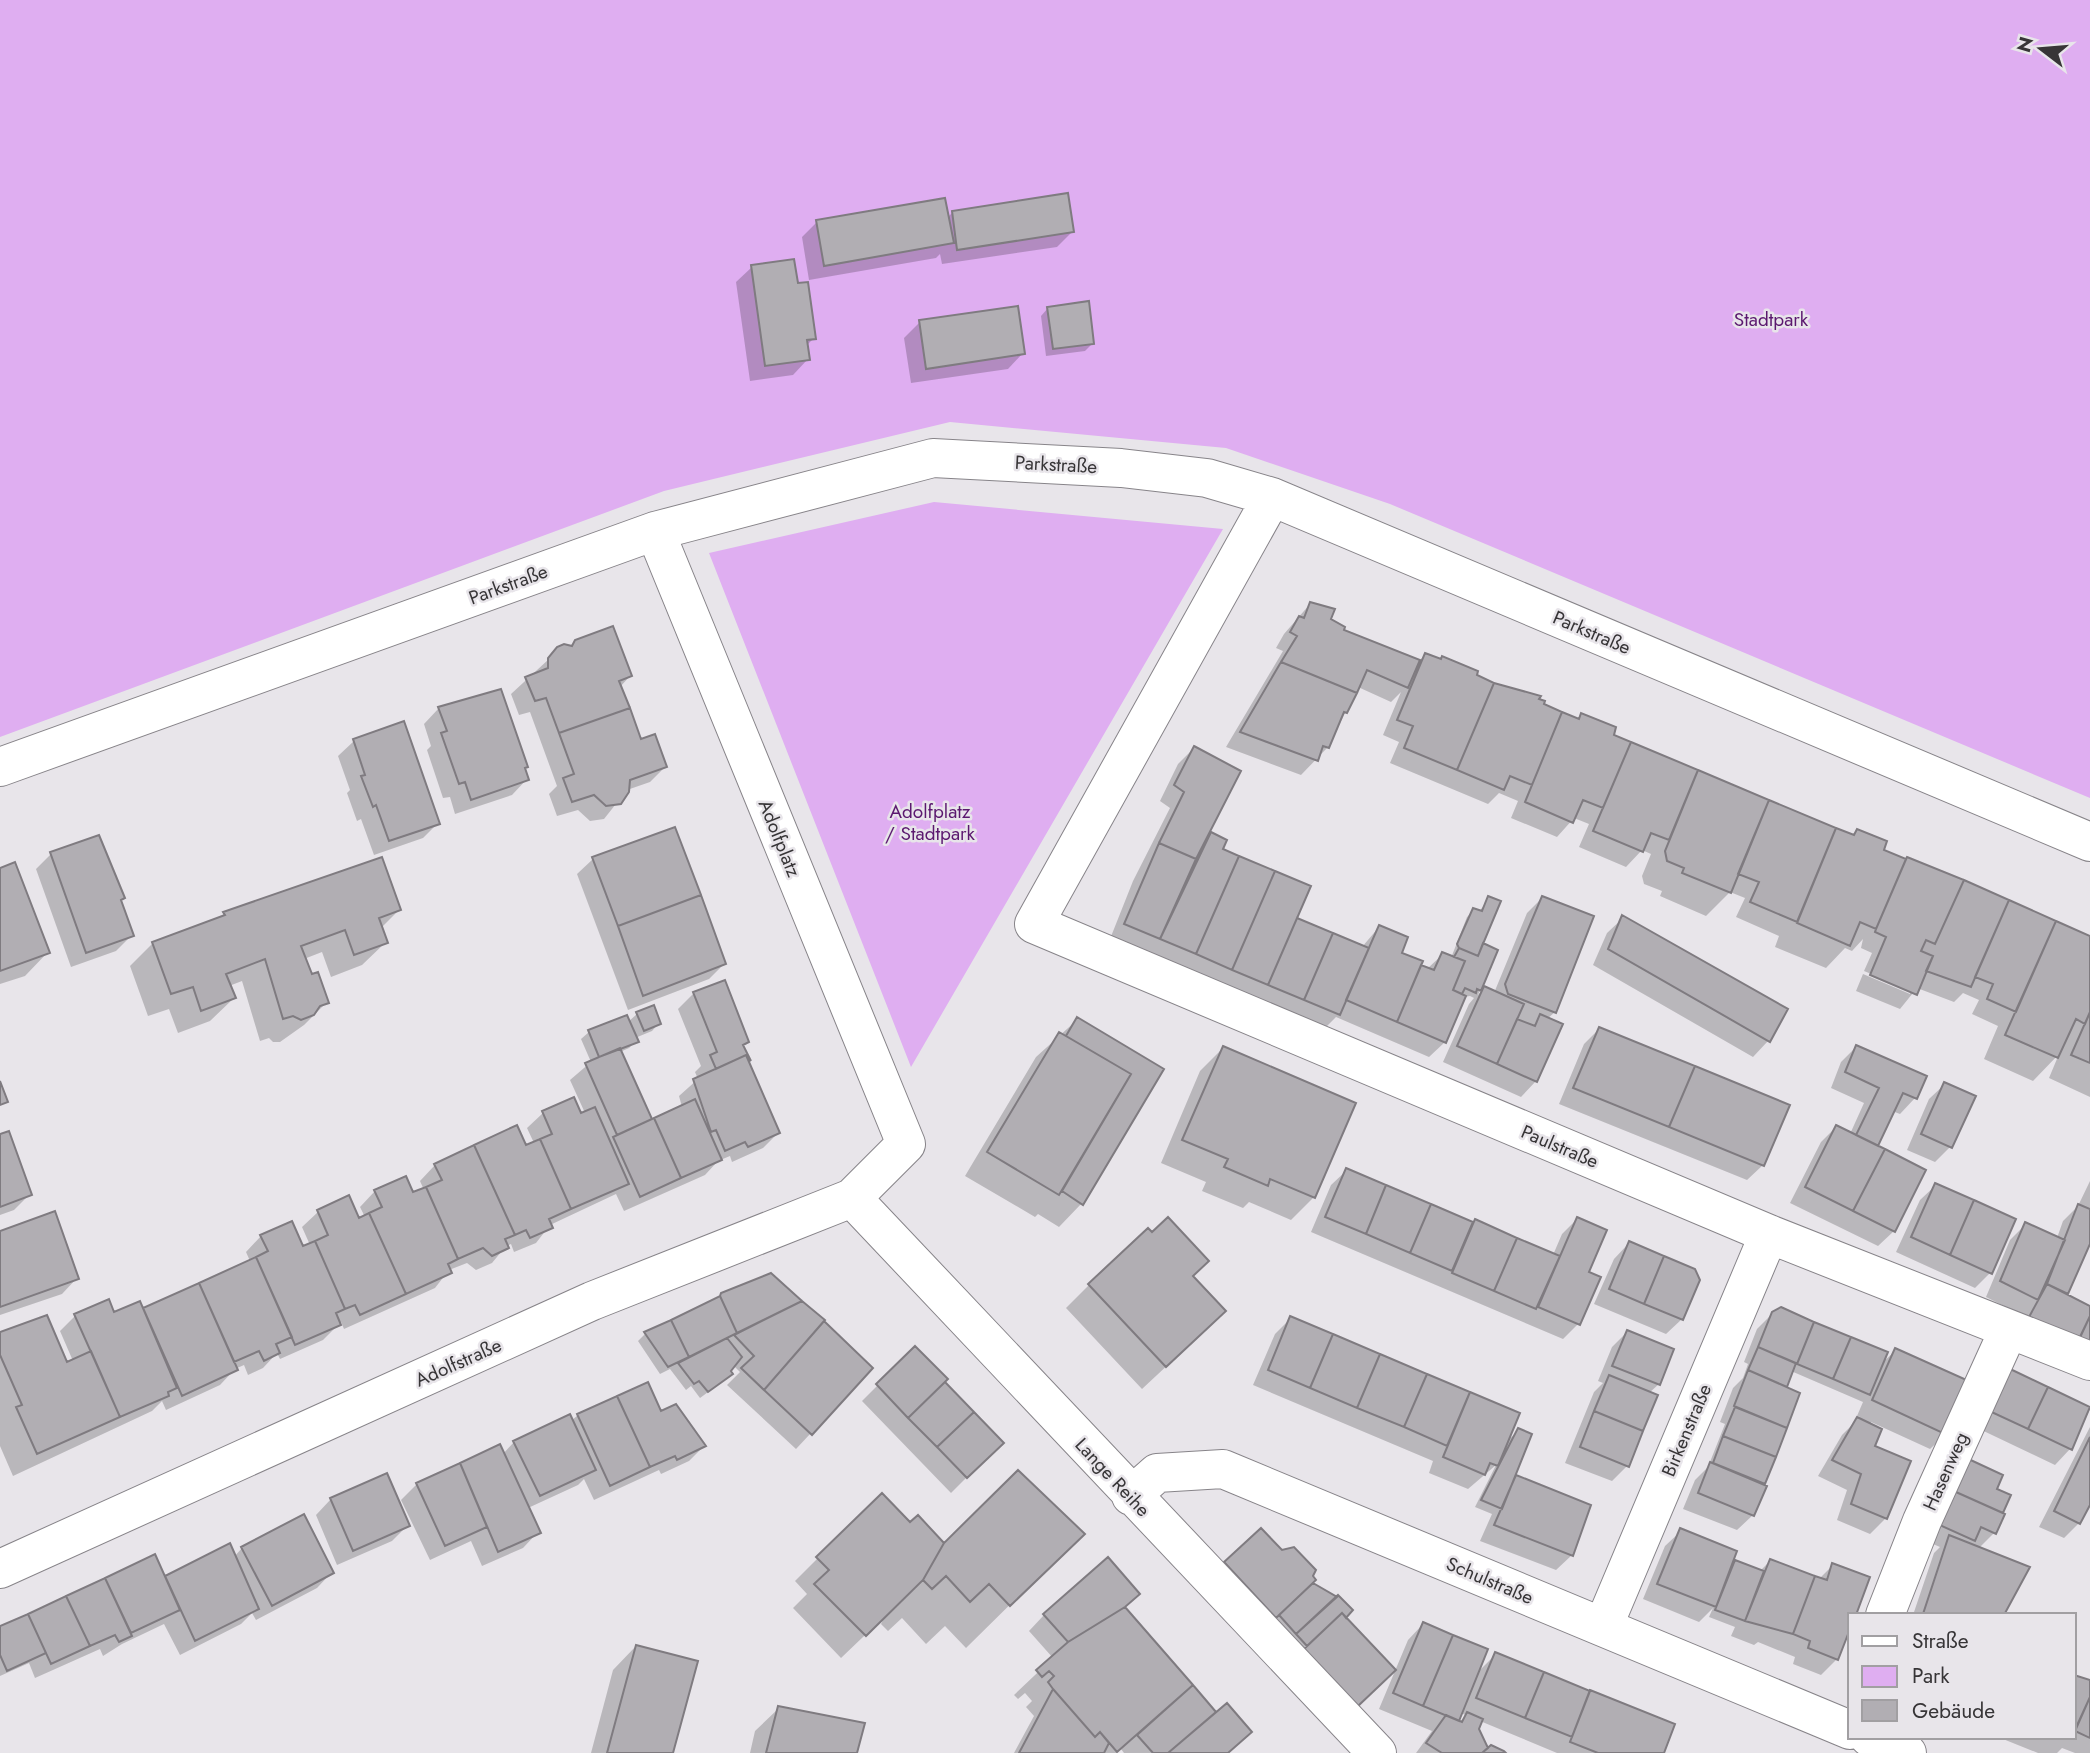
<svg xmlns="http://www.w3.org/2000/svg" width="2090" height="1753" font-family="Jost,sans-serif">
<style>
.green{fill:#dfaef1}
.shadow{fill:#0003;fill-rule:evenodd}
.building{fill:#b1aeb3;stroke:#7f7b80;stroke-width:2}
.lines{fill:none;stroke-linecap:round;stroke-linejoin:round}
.minor-casing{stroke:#878489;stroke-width:40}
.minor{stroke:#fff;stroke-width:38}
.labels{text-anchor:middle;stroke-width:5;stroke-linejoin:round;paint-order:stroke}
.park-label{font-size:19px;fill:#5b186f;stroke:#e8e5ea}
.street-label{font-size:19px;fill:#373537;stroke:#e8e5ea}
</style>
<rect width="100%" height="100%" fill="#e8e5ea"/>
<path class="green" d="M0,0H2090V798L1390,504L1226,448L950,422L664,491L0,737Z
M934,502L1223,529L911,1067L709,553Z"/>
<path class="shadow" d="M952,213L1073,231L1057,247L942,264L940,254L936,258L809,280L802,237L817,222L947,218Z
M752,267L796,285L814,338L806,346L808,359L793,375L750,381L736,282Z
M1048,308L1093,343L1085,351L1046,356L1041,316Z
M920,322L1023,353L1008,369L911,383L904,338Z
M1310,604L1341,630L1418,662L1425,655L1517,693L1520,690L1538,697L1542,705L1577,720L1582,715L1611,736L1852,836L1858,831L1882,851L2090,938V1097L2049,1078L2059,1054L2033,1081L1984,1059L1998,1026L1972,1014L1979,1000L1963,993L1954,1002L1917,988L1900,1009L1856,991L1863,974L1910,994V990L1864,971L1872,953L1861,948L1863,939L1852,951L1845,948L1826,968L1775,947L1779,936L1736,917L1745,898L1730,892L1706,916L1660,896L1662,891L1644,884L1642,876L1651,854L1642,850L1626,867L1579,847L1589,824L1574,818L1557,837L1511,818L1518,801L1499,793L1488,804L1390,763L1399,742L1383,735L1401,692L1391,702L1358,687L1328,747L1301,775L1226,747L1283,651L1276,648L1284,634Z
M576,642L630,676L620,687L640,741L665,767L650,782L627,790L604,819L590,821L578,810L557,816L549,794L557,786L530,712L519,715L511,694L549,659Z
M439,708L523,769L527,779L512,795L455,814L450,797L443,798L427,750L431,746L424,724Z
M403,724L438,823L423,838L374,855L361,819L357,821L347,793L350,790L338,756L354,741Z
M1194,748L1209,832L1225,840L1221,850L1294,919L1362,947L1379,927L1400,954L1427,969L1443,954L1451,958L1467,917L1474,910L1479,912L1489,898L1481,944L1496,951L1478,995L1484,988L1494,993L1527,913L1542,898L1555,1012L1547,1019L1536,1081L1521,1097L1443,1062L1469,1004L1474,998L1470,996L1464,997L1445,1042L1429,1057L1336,1017L1323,1030L1110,939L1133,881L1170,808L1160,801L1178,764Z
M674,829L724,964L709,979L628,1010L577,874L593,859Z
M51,854L120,901L132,935L116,951L71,967L36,869Z
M0,870L48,952L25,976L0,984Z
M399,910L381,928L386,942L362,965L331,977L322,952L304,959L311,977L327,1002L304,1025L280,1042H273L269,1038L260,1041L242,981L229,986L234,998L210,1021L178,1033L169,1009L148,1016L130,966L153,943L219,919L224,914Z
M1623,918L1785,1010L1768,1041L1753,1057L1593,965L1607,933Z
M694,993L747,1041L742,1046L747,1062L778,1133L763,1148L732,1162L730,1156L718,1161L705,1175L624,1211L616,1194L550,1225L536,1243L514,1252L511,1244L506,1246L492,1263L476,1270L467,1263L449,1270L435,1288L344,1329L341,1322L323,1340L280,1359L277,1353L263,1368L248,1375L244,1365L235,1369L220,1385L166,1410L162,1401L152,1411L13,1476L0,1446V1334L66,1364L73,1361L60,1331L75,1316L142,1310L250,1261L246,1252L261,1236L302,1249L310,1245L302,1227L318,1212L349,1198L359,1220L365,1217L360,1207L375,1191L412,1195L424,1190L420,1181L435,1165L534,1143L527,1128L543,1113H585L570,1080L591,1062L581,1039L589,1032L626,1017L628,1022L637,1014L653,1007L659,1023L652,1031L635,1038L636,1041L629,1048L620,1052L651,1121L682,1107L679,1096L698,1079L695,1072L701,1066L678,1009Z
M1078,1019L1162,1069L1082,1203L1059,1227L1038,1214L1035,1217L965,1176L1036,1057Z
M1599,1029L1763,1165L1747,1180L1559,1104L1584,1044Z
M1856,1047L1925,1077L1915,1098L1900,1114L1892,1111L1875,1146L1894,1231L1878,1246L1790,1203L1821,1142L1836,1127L1850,1134L1864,1103L1831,1088L1841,1062Z
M1223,1048L1314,1197L1291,1220L1249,1202L1243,1208L1202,1191L1206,1182L1161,1163L1200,1071Z
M1945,1084L1950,1147L1935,1162L1907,1150L1929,1099Z
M0,1136L30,1194L14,1210L0,1215Z
M1347,1170L1553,1255L1562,1234L1577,1219L1586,1272L1578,1324L1563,1339L1311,1232L1331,1185Z
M2090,1181V1240L2066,1295L2090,1308V1373L2024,1316L1986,1297L2010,1240L2026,1224L2057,1238L2063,1221L2078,1206Z
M1936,1185L1991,1272L1975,1288L1896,1252L1920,1200Z
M0,1233L77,1278L62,1294L0,1315Z
M1629,1243L1682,1319L1666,1334L1594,1304L1614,1259Z
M771,1275L824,1321L811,1433L796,1449L727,1385L740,1372L733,1365L723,1381L700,1398L691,1386L686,1390L670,1369L660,1374L638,1341L645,1334L722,1295Z
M1192,1276L1201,1334L1142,1389L1066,1308L1089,1285Z
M1773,1313L1880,1365L1896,1350L1946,1434L1930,1449L1871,1422L1886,1518L1870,1534L1837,1520L1847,1490L1818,1476L1842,1435L1860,1417L1857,1416L1863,1402L1791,1371L1784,1388L1785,1427L1753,1515L1737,1530L1683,1509L1695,1480L1708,1467L1725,1424L1720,1422L1733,1388L1743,1378L1748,1364L1744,1362L1757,1329Z
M1291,1318L1518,1414L1506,1442L1519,1430L1510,1483L1516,1477L1572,1555L1556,1570L1480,1541L1492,1514L1475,1507L1496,1465L1468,1489L1429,1473L1433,1461L1253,1385L1275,1334Z
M1627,1332L1659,1384L1649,1393L1627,1466L1612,1481L1565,1463L1594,1392L1603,1383L1598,1381L1612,1347Z
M915,1348L943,1383L1001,1443L951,1493L862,1401Z
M2006,1369L2090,1409L2070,1449L2055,1465L1971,1425Z
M661,1414L704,1446L689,1461L661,1474L659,1470L594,1500L584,1479L578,1485L528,1508L538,1532L523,1548L482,1566L471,1541L430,1560L401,1500L417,1484L500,1446L503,1454L514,1442L571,1421L578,1415Z
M2090,1427V1501L2079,1523L2064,1538L2039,1527Z
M1947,1473L2009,1496L1994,1533L1978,1549L2004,1612L2011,1615H1913L1934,1553L1940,1547L1919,1538Z
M331,1499L408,1525L392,1541L337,1565L316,1515Z
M910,1524L942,1543L1039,1576L966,1648L945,1626L926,1644L902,1618L888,1631L881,1624L885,1616L841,1658L793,1608L807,1594L795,1581L818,1558Z
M1261,1531L1310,1584L1337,1597L1344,1618L1341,1720L1210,1579Z
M1681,1531L1729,1568L1735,1562L1760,1571L1770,1561L1819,1579L1833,1565L1850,1615V1624L1837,1659L1821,1675L1793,1664L1795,1657L1758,1642L1754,1645L1731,1636L1735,1627L1709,1617L1713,1608L1699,1622L1643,1599L1665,1546Z
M229,1545L234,1557L242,1548L332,1572L317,1588L256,1620L252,1613L241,1624L180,1655L164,1624L122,1644L103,1656L100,1649L35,1678L29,1663L0,1676V1628L154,1557L164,1578Z
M1123,1608L1216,1715L1228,1753H1124L1121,1749L1117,1753H1014L1034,1716L1026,1707L1032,1701L1025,1693L1018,1699L1014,1695L1053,1658L1029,1631L1044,1615Z
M1423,1624L1477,1673L1496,1654L1662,1753H1557L1480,1721L1477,1729L1487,1751L1504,1753H1416L1432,1731L1379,1709L1408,1640ZM1460,1713L1466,1715L1455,1727Z
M636,1646L671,1753H591L613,1670Z
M2074,1677L2090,1682V1753H2075L2062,1748L2057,1753H2038L1998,1737H2074Z
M779,1708L855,1753H750L755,1731Z"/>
<path class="building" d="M1068,193L1074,232L957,250L952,211Z
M945,198L954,243L824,266L816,220Z
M794,259L798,283L808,282L816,339L807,340L810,360L765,366L751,265Z
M1089,301L1094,344L1053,349L1047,307Z
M1018,306L1025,354L926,369L919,320Z
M1310,602L1335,609L1331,619L1345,627L1344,630L1420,660L1408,688L1367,670L1357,693L1281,662L1297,636L1290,632L1299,616L1304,618Z
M613,626L632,676L619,681L630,708L559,733L546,698L535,701L525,677L548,668V658L557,647L564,644L572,646L575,640Z
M1425,653L1441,659L1442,656L1478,671L1477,675L1494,683L1457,770L1404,748L1413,726L1397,720Z
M1281,662L1357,693L1347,713L1344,712L1329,748L1323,746L1318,761L1240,732Z
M1494,683L1541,696L1539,699L1545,701L1544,704L1562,712L1532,785L1510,776L1504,790L1457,770Z
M501,689L528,767L525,768L529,780L471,800L465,782L459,784L441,733L447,731L438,707Z
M630,708L641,739L655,734L667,767L630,780L629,792L621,804L606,806L594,795L572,802L563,778L574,774L559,733Z
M1562,712L1579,719L1581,713L1616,727L1614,735L1631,742L1603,808L1583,800L1573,823L1525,802Z
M404,721L440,824L389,841L376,805L373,807L361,776L365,775L353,739Z
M1631,742L1698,770L1669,840L1651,833L1643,852L1593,831Z
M1194,746L1241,771L1196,859L1159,843L1184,792L1174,785Z
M1698,770L1769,800L1731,893L1682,873L1684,868L1667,861L1665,851Z
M1769,800L1836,828L1797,922L1750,902L1759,882L1738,874Z
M675,827L701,895L618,926L592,857Z
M1836,828L1854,835L1857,829L1887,841L1884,850L1906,859L1876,929L1860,922L1850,946L1797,923Z
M1211,832L1227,840L1223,849L1239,856L1196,954L1160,939Z
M99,835L120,886L125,898L121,900L134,936L86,953L50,852Z
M1159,843L1196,859L1160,939L1124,924Z
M1239,856L1275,871L1232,970L1196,954Z
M382,857L401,910L379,918L388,943L354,955L345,930L301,946L312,974L318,972L329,1003L320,1006L314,1015L301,1020L293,1016L283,1019L265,959L226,974L236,998L201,1011L193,987L171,994L152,942L225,915L223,912Z
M1907,857L1964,880L1935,944L1926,940L1921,951L1933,956L1917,995L1870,975L1886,937L1875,932L1876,929Z
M15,862L50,953L0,971V868Z
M1275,871L1311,886L1268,985L1232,970Z
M1964,880L2009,900L1971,987L1926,971L1933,956L1921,951L1926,940L1935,944Z
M701,895L726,964L643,996L618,926Z
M1488,896L1501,901L1478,956L1459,948L1457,944L1473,908L1482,911Z
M1542,896L1594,916L1556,1013L1508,994L1505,984Z
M2009,900L2056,921L2016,1012L1987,999L1993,984L1975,977Z
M1622,915L1788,1009L1770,1042L1608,949Z
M1297,918L1333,933L1304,1000L1268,985Z
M2056,921L2090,936V1012L2085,1024L2076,1019L2058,1058L2005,1035Z
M1379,925L1408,937L1402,953L1423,961L1397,1022L1346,1000Z
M1333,933L1369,948L1340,1015L1304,1000Z
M1483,943L1498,950L1481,991L1477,989L1476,993L1465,988L1462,994L1453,990L1465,961L1454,957L1459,948L1478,956Z
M1442,952L1465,961L1453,990L1466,996L1446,1043L1397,1022L1421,965L1434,970Z
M725,980L749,1042L743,1045L751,1061L746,1055L716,1069L710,1055L717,1052L693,992Z
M1484,986L1524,1004L1497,1064L1457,1046Z
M654,1005L661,1024L644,1031L636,1012Z
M2090,1012V1063L2071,1055Z
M1540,1014L1563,1024L1537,1082L1497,1064L1517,1019L1535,1026Z
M627,1015L639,1042L599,1057L588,1030Z
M1077,1017L1164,1069L1083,1205L1062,1191L1131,1074L1066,1036Z
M1599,1027L1695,1066L1669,1127L1573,1088Z
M1059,1032L1131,1074L1059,1195L987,1152Z
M1856,1045L1927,1076L1917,1099L1903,1093L1878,1146L1856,1135L1879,1088L1845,1072Z
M1223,1046L1356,1103L1315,1198L1270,1179L1268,1186L1224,1167L1228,1159L1182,1140Z
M620,1048L652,1119L617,1135L585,1063Z
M746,1055L780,1133L748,1147L745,1142L725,1151L716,1130L711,1132L693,1079Z
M1695,1066L1790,1105L1764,1166L1669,1127Z
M0,1081L8,1102L0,1105Z
M1944,1082L1976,1096L1952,1148L1921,1134Z
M574,1097L581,1113L595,1107L629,1184L571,1209L540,1139L552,1134L542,1111Z
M695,1099L722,1160L681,1178L654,1118Z
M654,1118L681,1178L640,1197L613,1137Z
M517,1125L526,1145L540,1139L571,1209L549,1219L553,1228L530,1238L526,1230L515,1235L474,1145Z
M1836,1125L1885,1149L1853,1211L1805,1187Z
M9,1131L32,1195L0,1207V1134Z
M474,1145L515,1235L505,1239L509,1248L492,1256L483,1248L458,1259L426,1187L442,1180L434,1164Z
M1885,1149L1926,1170L1895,1232L1853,1211Z
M1346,1168L1386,1185L1366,1234L1325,1217Z
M406,1176L413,1192L426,1187L458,1259L448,1264L452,1273L406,1294L369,1213L382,1207L374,1190Z
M1935,1183L1974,1200L1950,1255L1911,1237Z
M1386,1185L1431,1204L1410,1253L1366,1234Z
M349,1195L359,1218L369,1213L406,1294L360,1315L355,1305L345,1309L315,1241L328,1235L317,1210Z
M1974,1200L2016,1219L1992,1274L1950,1255Z
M1431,1204L1473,1222L1452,1271L1410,1253Z
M2078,1204L2090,1209V1244L2068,1294L2047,1284Z
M55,1211L79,1279L0,1307V1231Z
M1168,1217L1209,1261L1193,1276L1226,1311L1166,1367L1088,1284L1148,1228L1152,1232Z
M1577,1217L1607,1230L1589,1272L1601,1277L1580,1325L1538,1307Z
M1475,1219L1517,1238L1494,1291L1452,1273Z
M292,1221L303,1246L315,1241L345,1309L336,1313L341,1325L295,1345L256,1257L268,1251L260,1235Z
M2025,1222L2065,1240L2038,1300L2000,1281Z
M1517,1238L1560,1256L1536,1309L1494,1291Z
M1629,1241L1664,1256L1644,1304L1609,1289Z
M1664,1256L1695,1269L1700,1280L1683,1320L1644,1304Z
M256,1257L292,1337L276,1344L280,1353L264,1361L259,1351L234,1362L199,1283Z
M771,1273L802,1301L737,1333L720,1296L721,1293Z
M199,1283L238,1370L182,1396L143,1308Z
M2047,1284L2090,1306V1316L2078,1342L2029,1317Z
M720,1296L737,1333L689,1357L671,1320Z
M109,1299L114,1312L140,1301L177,1388L168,1392L169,1396L120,1417L74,1314Z
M802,1301L825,1320L764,1390L741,1368L754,1356L734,1335Z
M1781,1307L1814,1322L1797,1364L1758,1347L1772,1312Z
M47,1315L67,1362L91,1351L120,1417L37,1454L16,1407L22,1405L0,1355V1332Z
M1290,1316L1333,1334L1310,1388L1268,1370Z
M2090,1316V1350L2077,1343Z
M671,1320L689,1357L668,1367L644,1332Z
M824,1321L873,1368L812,1435L764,1390Z
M1814,1322L1851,1337L1833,1379L1797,1364Z
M1627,1330L1674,1349L1660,1385L1612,1366Z
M1333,1334L1380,1354L1357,1408L1310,1388Z
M1851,1337L1888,1352L1870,1395L1833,1379Z
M727,1338L742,1357L731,1371L733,1374L708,1392L699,1381L694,1384L678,1363Z
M915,1346L948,1379L908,1418L876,1384Z
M1758,1347L1796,1363L1787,1387L1748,1370Z
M1895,1348L1971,1382L1947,1435L1872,1400Z
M1380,1354L1427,1374L1404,1427L1357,1408Z
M2006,1367L2048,1387L2028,1429L1985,1409Z
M1748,1370L1800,1393L1787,1428L1734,1406Z
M1427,1374L1470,1392L1447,1446L1404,1427Z
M1609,1375L1658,1395L1643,1431L1594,1411Z
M648,1382L661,1411L676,1404L706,1446L677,1460L675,1456L650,1467L617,1396Z
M945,1382L974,1412L937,1447L908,1418Z
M2048,1387L2090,1407L2072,1450L2028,1429Z
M1470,1392L1520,1413L1498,1466L1490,1463L1485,1475L1443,1457Z
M617,1396L650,1467L610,1486L577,1414Z
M1735,1407L1787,1428L1776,1457L1723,1436Z
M1594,1411L1643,1431L1629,1467L1580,1447Z
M974,1412L1004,1443L967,1478L937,1447Z
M570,1414L596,1470L540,1496L513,1441Z
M1857,1417L1882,1429L1875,1446L1911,1461L1887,1519L1851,1504L1861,1474L1832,1460Z
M1518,1428L1532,1434L1502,1509L1481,1500Z
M1723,1436L1776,1457L1765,1484L1713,1463Z
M2090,1437V1505L2080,1524L2054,1511Z
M500,1444L541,1533L498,1552L460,1463Z
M1962,1456L2003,1475L1997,1489L2011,1495L2003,1513L1947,1488Z
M1710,1462L1767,1486L1754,1516L1698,1493Z
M460,1463L487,1527L445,1546L416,1483Z
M1018,1470L1085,1534L1010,1606L989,1584L970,1602L946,1576L932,1589L923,1580L944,1543Z
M387,1473L410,1526L353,1551L330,1498Z
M1516,1475L1591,1505L1573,1556L1494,1525Z
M1947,1488L2005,1514L1996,1534L1981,1527L1975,1541L1933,1522Z
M882,1493L910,1522L918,1515L944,1543L923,1580L866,1636L814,1584L829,1570L816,1557Z
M304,1514L334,1573L272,1606L241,1547Z
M1261,1528L1282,1550L1294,1547L1316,1570L1313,1576L1316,1580L1276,1618L1224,1562Z
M1680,1528L1737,1551L1716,1607L1657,1584Z
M1949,1535L2030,1567L2004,1615L1923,1614Z
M230,1543L259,1609L195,1641L165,1576Z
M155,1554L180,1610L131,1633L105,1578Z
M1108,1557L1140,1594L1125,1607L1068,1642L1043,1614Z
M1770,1559L1815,1576L1793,1634L1745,1621Z
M1735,1560L1764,1571L1745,1621L1715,1610Z
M1832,1563L1870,1577L1856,1615H1850V1629L1838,1660L1808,1648L1810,1641L1793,1634L1815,1576L1827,1580Z
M105,1578L132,1636L119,1642L115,1635L90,1646L66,1596Z
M1313,1583L1337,1597L1296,1634L1279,1615Z
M1338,1595L1353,1610L1346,1618L1342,1613L1307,1646L1296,1634Z
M66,1596L90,1646L51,1664L28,1614Z
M1125,1607L1193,1685L1117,1752L1100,1732L1095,1737L1053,1689L1048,1682L1054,1676L1049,1671L1042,1677L1036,1670L1068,1642Z
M1342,1613L1396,1670L1358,1706L1304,1649Z
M28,1614L46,1653L7,1671L0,1655V1626Z
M1423,1622L1453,1635L1423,1706L1393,1693Z
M1453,1635L1488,1649L1459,1721L1423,1706Z
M636,1645L698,1661L673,1753H607Z
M1495,1652L1544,1672L1525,1718L1476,1698Z
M1544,1672L1590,1691L1572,1737L1525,1718Z
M2074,1675L2090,1680V1697L2074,1732Z
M1193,1685L1216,1712L1168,1753H1153L1137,1735Z
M1053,1689L1095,1737L1100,1732L1109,1743L1104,1753H1019Z
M1590,1690L1675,1724L1664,1753H1598L1570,1742Z
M2090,1697V1738L2075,1731Z
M1227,1703L1252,1732L1228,1753H1168Z
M778,1706L865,1723L857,1753H766Z
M1467,1712L1483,1719L1479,1729L1488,1748L1482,1753H1442L1426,1743L1446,1715L1462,1722Z
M1491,1745L1504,1751L1506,1753H1482Z"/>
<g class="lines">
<g class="minor-casing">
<path id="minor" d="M1272,497L1034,924L1769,1234L2090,1361
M0,767L655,531L933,458L1121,468L1207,478L1272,497L2090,842
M852,1198L1377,1753
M1131,1496L1157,1473L1223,1469L1850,1730
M0,1569L592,1301L852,1198L906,1144L655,531
M1885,1615L1922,1521L2009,1329
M1603,1627L1769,1234
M1869,1737L1907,1753"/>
</g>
<use href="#minor" class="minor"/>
</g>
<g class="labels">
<g class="park-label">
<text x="1771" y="326">Stadtpark</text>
<text x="930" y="818">Adolfplatz<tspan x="930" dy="22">/ Stadtpark</tspan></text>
</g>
<g class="street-label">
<text transform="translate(1056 464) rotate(3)" y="7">Parkstraße</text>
<text transform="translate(508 584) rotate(-20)" y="7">Parkstraße</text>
<text transform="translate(1592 632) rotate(23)" y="7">Parkstraße</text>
<text transform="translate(780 838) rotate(68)" y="7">Adolfplatz</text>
<text transform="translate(1560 1146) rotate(23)" y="7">Paulstraße</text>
<text transform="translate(458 1362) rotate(-24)" y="7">Adolfstraße</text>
<text transform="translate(1686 1430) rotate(-67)" y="7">Birkenstraße</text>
<text transform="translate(1945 1471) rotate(-66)" y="7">Hasenweg</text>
<text transform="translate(1113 1477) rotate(47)" y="7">Lange Reihe</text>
<text transform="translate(1490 1580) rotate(23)" y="7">Schulstraße</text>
</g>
</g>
<rect x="1848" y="1613" width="228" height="126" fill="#e8e5ea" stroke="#a19fa2" stroke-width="2"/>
<rect x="1862" y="1636" width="35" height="10" fill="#ffffff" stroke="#a19fa2" stroke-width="2"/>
<text x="1912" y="1648" font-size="21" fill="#373537">Straße</text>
<rect x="1862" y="1666" width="35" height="21" fill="#dfaef1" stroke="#a19fa2" stroke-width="2"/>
<text x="1912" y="1683" font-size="21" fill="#373537">Park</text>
<rect x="1862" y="1700" width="35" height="21" fill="#b1aeb3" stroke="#a19fa2" stroke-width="2"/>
<text x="1912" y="1718" font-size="21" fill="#373537">Gebäude</text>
<g transform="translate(2041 49) rotate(286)" stroke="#e8e5ea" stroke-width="5" paint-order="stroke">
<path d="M0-5L12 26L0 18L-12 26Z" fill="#373537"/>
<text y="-10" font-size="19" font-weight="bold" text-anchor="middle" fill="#373537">N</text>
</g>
</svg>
